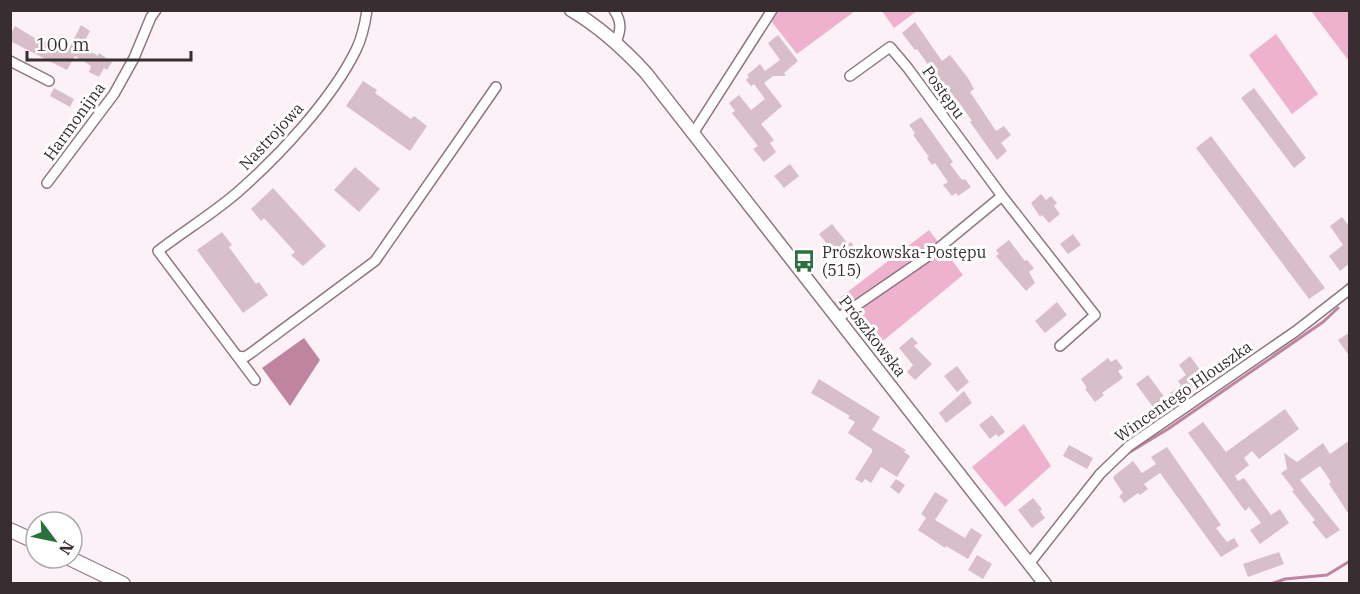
<svg xmlns="http://www.w3.org/2000/svg" width="1360" height="594" font-family="'IBM Plex Serif',serif">
<style>
.green{fill:#efb2ce}
.water{fill:#bf84a0}
.lines{fill:none;stroke-linecap:round;stroke-linejoin:round}
.stream{stroke:#bf84a0;stroke-width:3}
.building{fill:#d8bec9}
.street-casing{stroke:#8e7681;stroke-width:12}
.secondary-casing{stroke:#8e7681;stroke-width:15}
.primary-casing{stroke:#8e7681;stroke-width:16}
.street{stroke:#fff;stroke-width:9}
.secondary{stroke:#fff;stroke-width:12}
.primary{stroke:#fff;stroke-width:14}
.labels{text-anchor:middle;stroke-width:6;stroke-linejoin:round;paint-order:stroke}
.street-label{font-size:16px;fill:#382e32;stroke:#fff}
.poi-label{font-size:16px;fill:#382e32;stroke:#fff;text-anchor:start}
</style>
<rect width="100%" height="100%" fill="#fcf1f6"/>
<path class="green" d="M772,11H855L797,54L768,17Z
M882,11H917L894,28Z
M1311,11H1349V61Z
M1276,34L1318,94L1292,114L1249,55Z
M929,230L963,275L878,345L857,315L838,318L829,306Z
M1024,424L1051,466L1005,507L972,467Z"/>
<path class="water" d="M304,338L320,360L290,406L262,368Z"/>
<g class="lines">
<path class="stream" d="M1347,285L1350,283
M1125,455L1168,429L1323,322L1338,308
M1271,584L1285,579L1327,575L1350,561"/>
</g>
<path class="building" d="M915,22L942,61L950,55L968,78L974,89L970,92L996,131L1004,126L1011,135L1001,143L1007,151L997,160L970,122L972,121L958,101L951,94L949,95L917,49L915,50L902,33Z
M81,25L90,31L82,46L98,56L99,53L112,62L107,70L104,68L99,77L89,72L91,66L75,56L67,70L10,41V35L15,26L43,43L44,41L67,53Z
M778,35L798,61L784,73L786,76H773L764,83L782,106L761,124L774,140L770,143L776,152L764,162L753,149L758,146L732,113L735,111L729,103L739,95L751,110L765,99L754,84L751,86L746,80L749,77L747,75L760,64L765,71L780,60L768,43Z
M363,81L377,90L375,93L411,119L414,116L427,126L410,151L346,106Z
M54,88L74,99L70,107L50,96Z
M1254,88L1306,158L1294,168L1241,98Z
M921,117L953,162L950,164L962,180L965,179L971,187L958,196L956,193L952,196L943,185L948,182L935,163L932,165L927,158L929,157L913,135L915,133L909,125Z
M1211,136L1325,288L1309,299L1196,148Z
M790,164L799,176L784,188L774,176Z
M355,167L380,189L359,212L334,190Z
M273,188L326,246L303,266L291,255L295,252L264,218L261,221L251,209Z
M1041,194L1046,200L1051,196L1057,203L1054,206L1060,214L1049,223L1042,215L1040,217L1031,203Z
M1342,217L1350,227V263L1340,271L1329,256L1343,245L1330,226Z
M832,224L848,244L851,242L857,251L847,259L837,246L832,250L819,234Z
M222,232L232,245L229,247L256,284L259,282L268,295L243,313L197,250Z
M1073,234L1081,245L1068,254L1060,244Z
M1009,240L1025,261L1027,260L1034,268L1029,272L1035,283L1026,291L996,256L999,254L996,250Z
M1057,302L1067,315L1045,333L1035,321Z
M1350,332V357L1338,340Z
M912,337L918,343L914,346L932,364L915,380L907,372L913,365L899,348Z
M1190,356L1206,378L1175,401L1170,393L1181,385L1178,381L1186,375L1179,365Z
M1108,358L1111,362L1116,359L1123,368L1118,371L1123,378L1102,393L1104,395L1095,402L1085,389L1087,388L1081,379Z
M957,366L969,382L957,392L944,376Z
M1148,375L1168,402L1156,411L1136,384Z
M819,379L880,417L872,430L906,450L904,452L910,456L897,477L881,467L871,483L865,479L862,483L855,479L872,452V449L848,433L855,422L848,418L850,416L811,393Z
M964,391L972,403L946,423L939,413Z
M1285,409L1299,429L1259,459L1252,451L1244,458L1249,465L1235,476L1238,481L1244,478L1271,515L1280,509L1289,523L1260,544L1250,530L1261,523L1249,507L1245,511L1188,433L1203,422L1226,452Z
M992,415L1005,432L998,437L996,434L990,439L979,425Z
M1350,440V516L1329,484L1331,482L1320,466L1300,480L1340,530L1326,539L1312,522L1315,520L1292,491L1294,490L1281,473L1287,469L1284,453L1297,462L1323,443L1330,454Z
M1069,445L1093,458L1087,469L1063,456Z
M1167,447L1221,525L1216,528L1227,542L1234,538L1239,546L1221,557L1160,473L1144,484L1148,489L1140,495L1138,493L1124,503L1119,496L1123,493L1113,478L1115,475L1133,461L1142,473L1156,464L1151,457Z
M896,479L905,485L899,494L890,487Z
M935,492L948,500L935,520L965,538L971,528L982,535L968,559L946,546L945,548L918,530L926,518L921,514Z
M1033,498L1042,509L1040,511L1045,518L1032,528L1018,510Z
M1279,552L1284,564L1248,577L1243,564Z
M977,555L992,564L983,579L968,570Z"/>
<g class="lines">
<g class="street-casing">
<path id="street" d="M614,10C622,22 621,30 616,42
M10,61L49,81
M850,76L890,47L907,67L1002,196L1095,315L1060,346
M694,132L772,10
M47,183L114,94L134,58L151,17L156,10
M838,318L934,252L1002,196
M237,356L245,357L251,353L375,261L496,87
M255,380L158,251C184,231 214,213 239,191C280,155 332,99 356,50C362,38 365,24 367,10
M1029,564L1100,474L1129,446L1296,331L1350,289"/>
</g>
<g class="secondary-casing">
<path id="secondary" d="M571,10C600,27 623,48 646,73L1045,584"/>
</g>
<g class="primary-casing">
<path id="primary" d="M10,530L36,542
M69,558L123,584"/>
</g>
<use href="#street" class="street"/>
<use href="#secondary" class="secondary"/>
<use href="#primary" class="primary"/>
</g>
<defs>
<g id="bus-bare" transform="scale(1.8)"><path d="M-5-6H5V4H4V6H2V4H-2V6H-4V4H-5ZM-3.5-4V0h7V-4ZM-3.5 1.2v1.5H-2V1.2ZM2 1.2v1.5H3.5V1.2Z" fill="#2b713d" stroke="#fff" stroke-width="2.5" paint-order="stroke"/></g>
</defs>
<g fill-rule="evenodd">
<use href="#bus-bare" x="804" y="261"/>
</g>
<g class="labels">
<g class="street-label">
<text transform="translate(944 92) rotate(54)" y="6">Postępu</text>
<text transform="translate(74 121) rotate(-54)" y="6">Harmonijna</text>
<text transform="translate(271 136) rotate(-47)" y="6">Nastrojowa</text>
<text transform="translate(873 336) rotate(52)" y="6">Prószkowska</text>
<text transform="translate(1183 391) rotate(-35)" y="6">Wincentego Hlouszka</text>
</g>
<g class="poi-label">
<text x="822" y="258">Prószkowska-Postępu<tspan x="822" dy="18">(515)</tspan></text>
</g>
</g>
<rect width="1360" height="594" fill="none" stroke="#382e32" stroke-width="24"/>
<g transform="translate(54 540) rotate(122)"><circle r="28" fill="#ffffff" stroke="#afabad" stroke-width="1.5"/>
<path d="M0-4.5L10 22L0 15L-10 22Z" fill="#2b713d"/>
<text y="-9" font-size="16" font-weight="bold" text-anchor="middle" fill="#382e32">N</text>
</g>
<path d="M27 51v9h164v-9" fill="none" stroke="#382e32" stroke-width="3"/>
<text x="36" y="51" font-size="18" fill="#382e32" stroke="#ffffff" stroke-width="4.5" paint-order="stroke">100 m</text>
</svg>
